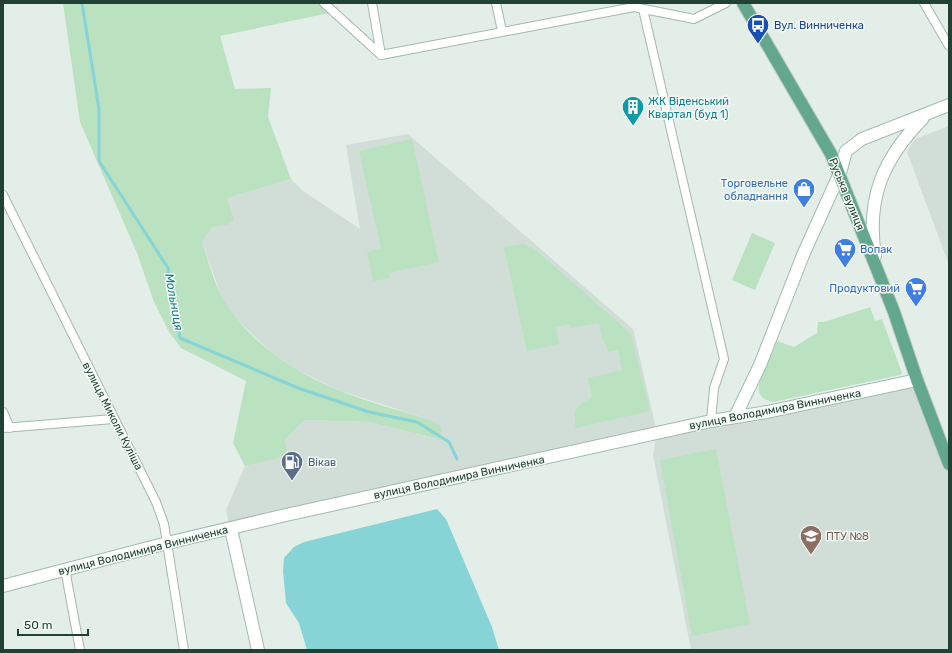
<svg xmlns="http://www.w3.org/2000/svg" width="952" height="653" font-family="Rubik,sans-serif">
<style>
.built{fill:#d1ded7}
.green{fill:#bae1c0}
.water{fill:#87d4d7}
.lines{fill:none;stroke-linecap:round;stroke-linejoin:round}
.stream{stroke:#87d4d7;stroke-width:3}
.street-casing{stroke:#a5b7af;stroke-width:10}
.secondary-casing{stroke:#a0bbaf;stroke-width:14}
.primary-casing{stroke:#c1cac6;stroke-width:14}
.street{stroke:#fff;stroke-width:8}
.secondary{stroke:#fff;stroke-width:12}
.primary{stroke:#64a78f;stroke-width:12}
.labels{text-anchor:middle;stroke-width:3;stroke-linejoin:round;paint-order:stroke}
.transit-label{font-size:11px;fill:#164399;stroke:#f4faf6;text-anchor:start}
.culture-label{font-size:11px;fill:#0d838f;stroke:#f4faf6;text-anchor:start}
.shop-label{font-size:11px;fill:#366cbe;stroke:#f4faf6;text-anchor:end}
.street-label{font-size:11px;fill:#214135;stroke:#f4faf6}
.service-label{font-size:11px;fill:#4e5e75;stroke:#f4faf6;text-anchor:start}
.education-label{font-size:11px;fill:#785e54;stroke:#f4faf6;text-anchor:start}
.water-label{font-size:12px;font-style:italic;fill:#157c83;stroke:#f4faf6}
</style>
<rect width="100%" height="100%" fill="#e3eee8"/>
<path class="built" d="M949,126V265L907,152L915,139Z
M408,134L633,329L657,432L916,380L949,462V650H691L653,455L657,432L230,528L226,510L245,466L288,456L285,440L305,420L369,422L439,439L428,419L338,390L293,368L271,352L234,317L221,296L202,242L212,227L226,225L227,198L291,179L303,191L360,229L346,145Z"/>
<path class="green" d="M63,3H318L329,13L220,36L235,89L271,88L268,117L291,179L227,198L234,220L226,225L212,227L202,242C208,260 213,280 222,297C246,340 293,372 338,390C367,402 398,410 428,419L440,426L442,432L439,439L369,422L305,420L285,440L288,456L245,466L233,443L246,381L181,348L169,332L154,302L137,253L80,122Z
M412,139L439,262L389,273L390,278L373,281L367,252L381,248L359,151Z
M752,233L775,243L755,290L732,280Z
M524,244L536,250L631,334L650,411L576,428C574,419 573,410 581,404C584,400 589,401 592,397L588,378L622,370L618,350L608,352L606,345L602,338L599,323L571,328L570,324L556,327L559,344L527,351L504,247Z
M870,307L875,321L882,319L902,373L900,375L773,402C767,401 760,398 759,391C756,383 773,350 777,341L794,347L817,333L818,322H824Z
M716,449L750,624L692,636L660,460Z"/>
<path class="water" d="M437,509L446,519L492,627L499,650H307L299,623L286,603L283,571L284,558L294,547L304,542Z"/>
<g class="lines">
<path class="stream" d="M82,3L99,109V161L168,268L180,338L298,388L369,412L417,422L449,442L457,459"/>
<g class="street-casing">
<path id="street" d="M324,3L381,55
M372,3L381,55
M496,3L502,31
M924,3L949,46
M643,9L724,359L714,388L711,421
M381,55L634,7L694,19L726,3
M3,195L156,502L164,524L184,650
M3,412L10,428
M3,428L113,419
M65,569L80,650"/>
</g>
<g class="secondary-casing">
<path id="secondary" d="M875,256C866,198 883,159 923,118
M735,417L760,365L803,255L840,173L846,151L862,139L949,105
M231,529L258,650
M3,586L167,543L286,515L711,421L767,412L917,380"/>
</g>
<g class="primary-casing">
<path id="primary" d="M743,3L831,154L894,312L917,380L949,464"/>
</g>
<use href="#street" class="street"/>
<use href="#secondary" class="secondary"/>
<use href="#primary" class="primary"/>
</g>
<defs>
<g id="bus-pin" transform="scale(1.15)"><path d="M0 17L-7.5 6A9.5 9.5 0 1 1 7.5 6Z" fill="#1a4fb4" stroke="#f4faf6"/><path d="M-5-6H5V4H4V6H2V4H-2V6H-4V4H-5ZM-3.5-4V0h7V-4ZM-3.5 1.2v1.5H-2V1.2ZM2 1.2v1.5H3.5V1.2Z" fill="#fff"/></g>
<g id="building-pin" transform="scale(1.15)"><path d="M0 17L-7.5 6A9.5 9.5 0 1 1 7.5 6Z" fill="#0f9aa8" stroke="#f4faf6"/><path d="M-4-6H4V6H1V3H-1V6H-4ZM-2.5-4.3h1.7v1.8h-1.7ZM.8-4.3h1.7v1.8H.8ZM-2.5-1h1.7V.8h-1.7ZM.8-1h1.7V.8H.8Z" fill="#fff"/></g>
<g id="shop-pin" transform="scale(1.15)"><path d="M0 17L-7.5 6A9.5 9.5 0 1 1 7.5 6Z" fill="#3f7fe0" stroke="#f4faf6"/><path d="M-5-2.5h2.3a2.7 3.5 0 0 1 5.4 0H5L5.5 6h-11ZM-1.5-2.5h3a1.5 2.3 0 0 0-3 0Z" fill="#fff"/></g>
<g id="supermarket-pin" transform="scale(1.15)"><path d="M0 17L-7.5 6A9.5 9.5 0 1 1 7.5 6Z" fill="#3f7fe0" stroke="#f4faf6"/><path d="M-6-5.5h2.5l.6 2H6L4.5 2H-2.5L-4.4-4H-6ZM-1.5 3.2a1.3 1.3 0 1 0 .1 0ZM3 3.2a1.3 1.3 0 1 0 .1 0Z" fill="#fff"/></g>
<g id="fuel-pin" transform="scale(1.15)"><path d="M0 17L-7.5 6A9.5 9.5 0 1 1 7.5 6Z" fill="#5c6f8a" stroke="#f4faf6"/><path d="M-5.5-6h7V0h2V4h1.3V-2.5L3-4.5l.8-.8L6-3V5H2.5V1h-1V6h-7ZM-4.2-4.7v3.2H.2V-4.7Z" fill="#fff"/></g>
<g id="university-pin" transform="scale(1.15)"><path d="M0 17L-7.5 6A9.5 9.5 0 1 1 7.5 6Z" fill="#8d6e63" stroke="#f4faf6"/><path d="M0-5L7-2L0 1L-7-2ZM-4 1L0 2.5L4 1V4Q0 6-4 4Z" fill="#fff"/></g>
</defs>
<g fill-rule="evenodd">
<use href="#bus-pin" x="758" y="25"/>
<use href="#building-pin" x="633" y="107"/>
<use href="#shop-pin" x="804" y="189"/>
<use href="#supermarket-pin" x="845" y="249"/>
<use href="#supermarket-pin" x="916" y="288"/>
<use href="#fuel-pin" x="292" y="462"/>
<use href="#university-pin" x="811" y="536"/>
</g>
<g class="labels">
<g class="transit-label">
<text x="774" y="29">Вул. Винниченка</text>
</g>
<g class="culture-label">
<text x="648" y="105">ЖК Віденський<tspan x="648" dy="13">Квартал (буд 1)</tspan></text>
</g>
<g class="shop-label">
<text x="788" y="187">Торговельне<tspan x="788" dy="13">обладнання</tspan></text>
<text x="860" y="253" text-anchor="start">Вопак</text>
<text x="900" y="292">Продуктовий</text>
</g>
<g class="street-label">
<text transform="translate(847 194) rotate(68)" y="4">Руська вулиця</text>
<text transform="translate(775 409) rotate(-11)" y="4">вулиця Володимира Винниченка</text>
<text transform="translate(113 416) rotate(63)" y="4">вулиця Миколи Куліша</text>
<text transform="translate(459 477) rotate(-12)" y="4">вулиця Володимира Винниченка</text>
<text transform="translate(143 550) rotate(-14)" y="4">вулиця Володимира Винниченка</text>
</g>
<g class="service-label">
<text x="308" y="466">Вікав</text>
</g>
<g class="education-label">
<text x="826" y="540">ПТУ №8</text>
</g>
<g class="water-label">
<text transform="translate(174 302) rotate(80)" y="4">Мольниця</text>
</g>
</g>
<rect width="952" height="653" fill="none" stroke="#214135" stroke-width="8"/>
<path d="M18 629v6h70v-6" fill="none" stroke="#214135" stroke-width="2"/>
<text x="24" y="629" font-size="12" fill="#214135" stroke="#f4faf6" stroke-width="3" paint-order="stroke">50 m</text>
</svg>
